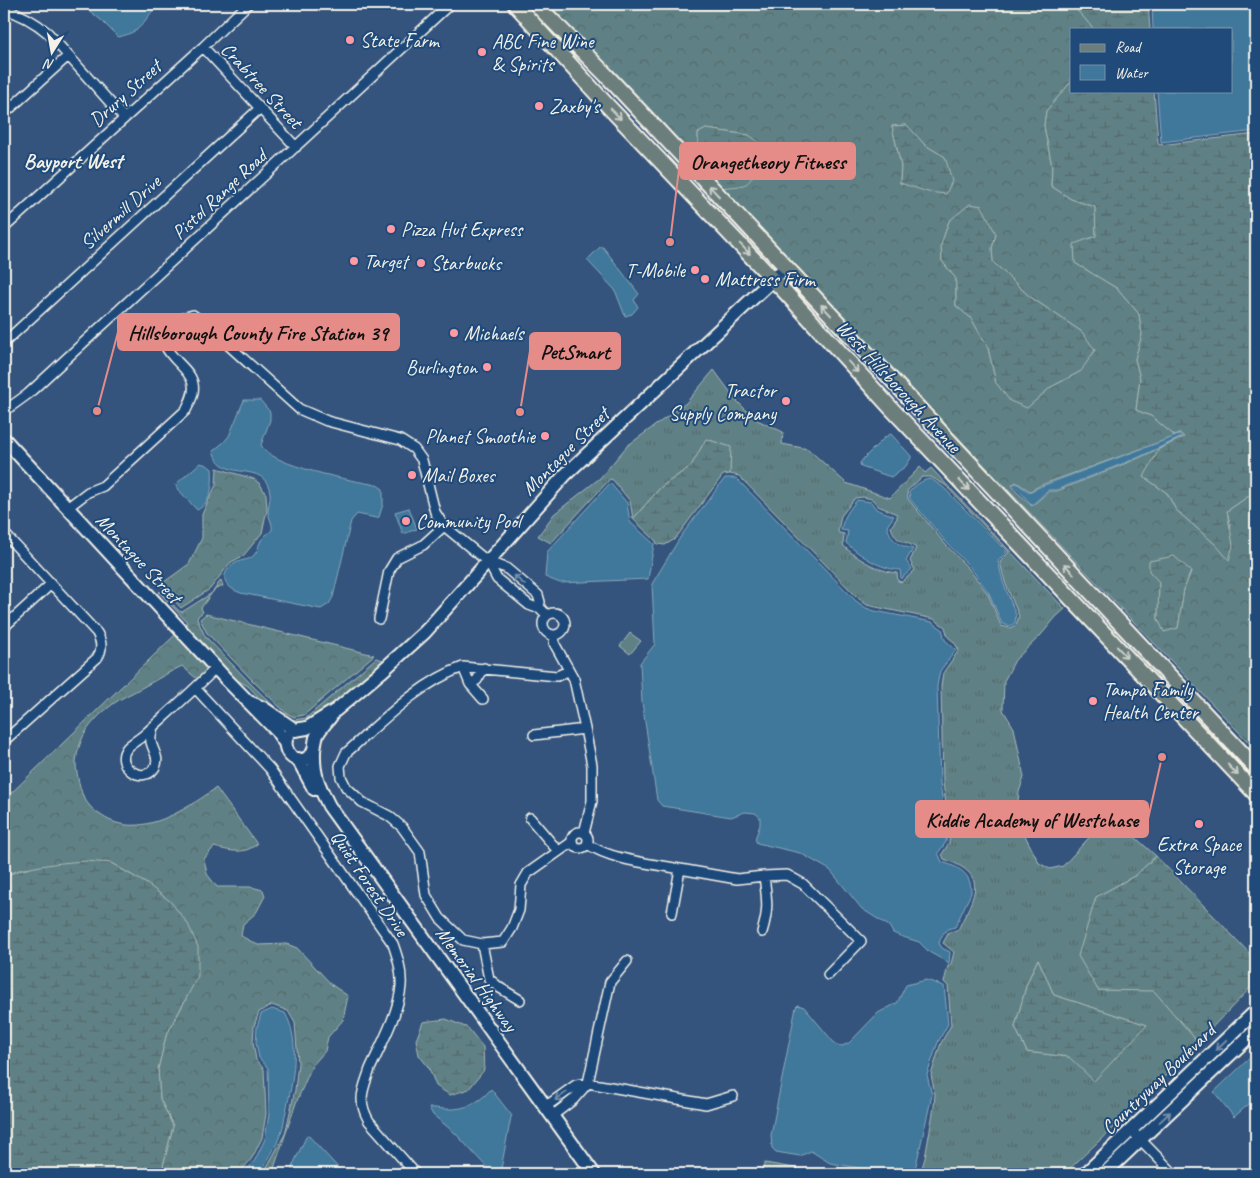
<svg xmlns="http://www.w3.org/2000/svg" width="1260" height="1178" font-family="Caveat,sans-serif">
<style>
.grass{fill:url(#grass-tufts);stroke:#aab9b6;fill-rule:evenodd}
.forest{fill:url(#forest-crowns);stroke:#aab9b6;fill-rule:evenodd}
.wetland{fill:url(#wetland-marsh);stroke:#aab9b6}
.pitch{fill:#5f8185;stroke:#aab9b6}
.water{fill:#40789b;stroke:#88a8ba}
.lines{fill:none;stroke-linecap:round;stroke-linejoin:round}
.street-casing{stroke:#f4f1e8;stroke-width:12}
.secondary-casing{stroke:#f4f1e8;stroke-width:16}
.primary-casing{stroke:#f4f1e8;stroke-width:18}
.street{stroke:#1f4a7a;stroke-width:9}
.secondary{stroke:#1f4a7a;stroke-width:12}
.primary{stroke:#6c7e7c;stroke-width:14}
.oneway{stroke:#cbcec8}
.oneway2{stroke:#748da6}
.poi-dot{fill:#ff9aa2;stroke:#1f4a7a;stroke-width:2}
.labels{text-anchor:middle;stroke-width:4;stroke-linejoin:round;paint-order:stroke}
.poi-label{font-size:20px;fill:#f4f1e8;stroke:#1f4a7a;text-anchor:start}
.street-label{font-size:20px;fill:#f4f1e8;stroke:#1f4a7a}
.neighbourhood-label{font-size:21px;font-weight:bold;fill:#f4f1e8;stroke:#1f4a7a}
.leader{fill:none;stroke:#e58c88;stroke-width:2}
.callout-dot{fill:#e58c88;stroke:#1f4a7a;stroke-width:2}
.callout{fill:#e58c88;stroke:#e58c88;stroke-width:2}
.callout-label{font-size:21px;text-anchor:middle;font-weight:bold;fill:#111}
</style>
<defs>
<pattern id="grass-tufts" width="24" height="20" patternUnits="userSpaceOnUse" patternTransform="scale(1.25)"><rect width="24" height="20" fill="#5f8185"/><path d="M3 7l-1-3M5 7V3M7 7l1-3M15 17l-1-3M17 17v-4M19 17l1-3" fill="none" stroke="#566a6c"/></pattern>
<pattern id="forest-crowns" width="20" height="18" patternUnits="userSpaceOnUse" patternTransform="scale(1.25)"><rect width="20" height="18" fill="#5f8185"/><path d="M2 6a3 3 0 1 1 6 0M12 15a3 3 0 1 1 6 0" fill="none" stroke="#566a6c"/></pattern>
<pattern id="wetland-marsh" width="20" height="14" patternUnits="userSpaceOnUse" patternTransform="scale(1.25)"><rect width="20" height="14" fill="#5f8185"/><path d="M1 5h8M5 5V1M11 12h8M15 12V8" fill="none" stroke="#566a6c"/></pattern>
</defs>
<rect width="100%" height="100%" fill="#34547e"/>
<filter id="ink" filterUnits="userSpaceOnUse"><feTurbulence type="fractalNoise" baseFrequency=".02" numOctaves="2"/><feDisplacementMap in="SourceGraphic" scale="10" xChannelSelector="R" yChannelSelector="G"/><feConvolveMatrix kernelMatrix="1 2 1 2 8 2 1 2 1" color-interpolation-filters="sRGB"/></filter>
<g filter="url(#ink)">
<path class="grass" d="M714,370L736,400L755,419L783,432L782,444L808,449L846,483L890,498L920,467L925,473L931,468L1065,609L1056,617L1041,635L1015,660L1004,681L1003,710L1014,728L1024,777L1019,792L1016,818L1039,863L1050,869L1063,866L1108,817L1116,820L1156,856L1136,875L1096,897L1098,990H1154L1198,1042L1134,1108L1064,1174H920L925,1158L934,1107L935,1094L931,1075L941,1043L951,1025L948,986L944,982L948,966L951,964L954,952L943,943L949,932L958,930C974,896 991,875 944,859L942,854L949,843L950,833L943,783L941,686L943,673L959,650L954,642L948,637L945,627L934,619L876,607L867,605L858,598L739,476L730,474V447L706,439L691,466L661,487L633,519L630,501L613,480L610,479L551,543L538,536L554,514L600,478L627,446L686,403ZM922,477H931L945,485L1009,552L1000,562L1005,582L1019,616L1016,625L1010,628L1001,626L988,594L968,568L945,544L908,499L907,491ZM863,497L872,499L878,506L897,514V518L891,527C897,545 904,539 916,548L910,561L915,570L902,582L898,581L897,573C880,572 855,558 843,545L844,534L839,533L838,531L841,516L855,498ZM1038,959L1054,995L1147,1025L1069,1057L1027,1052L1015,1027L1027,983Z
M765,1163L829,1174H760Z"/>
<path class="forest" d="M549,4H1054L1057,7L1075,8L1094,29H1071V82L1046,111L1044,126L1052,166L1051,186L1071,199L1095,207L1096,236L1075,263L1118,289L1139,314L1142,335L1135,359L1140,378L1136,410L1151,416L1175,436L1180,433L1185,437L1144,477L1167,493L1176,510L1215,544L1231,528L1227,511L1256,491V750L720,188L749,135L706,129L698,134L699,166ZM906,125L925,145L945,157L900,183L901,166L892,126ZM949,221L996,234L992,248L993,262L1029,296L1082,332L1081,371L1051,387L1027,407L996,383L988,348L971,318L956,306V279L942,261L941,245ZM1179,435L1182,437L1139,458L1057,491H1049L1032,506L1016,491L1012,485L1016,482L1030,491L1041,485ZM1191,571L1184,589L1178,628L1158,619L1159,582Z
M217,468L254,479L260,484L266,494L267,509L262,533L244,555L230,563L210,589L181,608L160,585L189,564L202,538V514L216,485Z
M221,580L223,586L214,590L201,608L203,612L198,616L197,619L205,636L252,685L284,716L293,720L306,718L376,658L387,661C364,681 326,719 298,726L266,705L248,686L228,675L183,627L187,622L159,592L160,591L179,611L182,612L212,593Z
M206,614L374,655L304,715L294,717L286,713L254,682L207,633L200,619Z
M177,633L210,668L198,680L182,666C169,672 158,679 145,686C137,691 127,695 119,700C106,708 91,722 84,735C80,742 76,756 76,764C76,770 78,777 79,783C82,798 89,808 102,816C139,841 185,810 216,788L257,844C244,855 230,851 214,847L204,859L207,874L217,887H251L263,890L265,896L256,913L243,924L241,936L258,945L287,944L297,948L332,985L348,996L343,1020L328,1037L325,1051L312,1066L296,1103L272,1174H263L285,1134L295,1090L298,1063L295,1023L288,1011L272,1005L259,1012L254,1026L253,1042L256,1060L264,1069L266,1114L262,1138L252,1158L242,1170L241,1174H161L173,1126L160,1099L158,1069L166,1036L186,999L147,884L111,863L21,869L4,876V800Z"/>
<path class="wetland" d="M1054,4H1148L1150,29H1094L1075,8L1057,7Z
M1071,82V91H1154L1158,142L1159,145L1256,134V491L1227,511L1233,545L1229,560L1215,544L1176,510L1167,493L1144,477L1159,449L1184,437L1180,433L1175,436L1151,416L1136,410L1140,378L1135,359L1142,335L1139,314L1118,289L1075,263L1074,244L1096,236L1095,207L1071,199L1051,186L1052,166L1044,126L1046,111Z
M907,125L925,145L945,157L952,181L946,194L928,192L900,183L901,166L892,126Z
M706,129L749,135L760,143C760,151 758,158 756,166C750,190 741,185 720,188L699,166L698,133Z
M970,204L982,206L996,234L992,248L993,262L1029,296L1082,332L1095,350L1081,371L1051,387L1027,408L1010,401L996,383L988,348L971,318L956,306V279L942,261L941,245L949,221Z
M706,439L731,447L730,474L723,475L675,539L665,545L657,544L656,541L633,519L661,487L691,466Z
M1174,556L1191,571L1184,589L1178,628L1164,632L1158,619L1159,582L1149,571V561Z
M1156,856L1256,960V982L1198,1042L1154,991L1098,990L1078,956L1096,897L1136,875Z
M85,861L111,863L147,884L170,901L188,924L198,947V976L166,1036L158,1069L160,1099L173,1126L161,1174H4V876C30,866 56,863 85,861Z
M1038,959L1054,995L1147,1025L1094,1081L1069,1057L1027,1052L1015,1027L1027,983Z
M446,1019L468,1028L483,1047L484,1070L469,1089L450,1095L436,1086L429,1068L419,1055L416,1040L423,1022Z"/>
<path class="pitch" d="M630,633L641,641L630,654L620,646Z"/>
<path class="water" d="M81,4H160C141,20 146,31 118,37L101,20Z
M1152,4H1256V131L1161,142L1157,91H1231V29H1153Z
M600,247H603L639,294L634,300L638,307L632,314L625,316L615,290L587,260Z
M244,400H260L270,412V420L261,445C270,466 354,481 377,485L383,489V504L379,517L376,518L357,514L351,521L333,597L329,604L321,609L241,593C223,587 218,573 236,563C242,559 249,561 254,555C259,550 258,543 263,538C265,535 269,533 272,530C273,523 269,519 268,512C268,505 271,499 270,493C265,458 224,485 213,451L224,442L229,436Z
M891,434L911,456V458L906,466L891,477L861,467L860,463L863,459L885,437Z
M1179,435L1182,437L1137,458L1056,490H1048L1032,505L1014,485L1016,483L1029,492L1042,486Z
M200,463L207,465L212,469C213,484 212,503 197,510L177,488L176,484Z
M725,478H736L856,601L866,608L875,611L932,622L942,629L945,640L956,650L940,671L937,686L940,783L947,833L946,842L938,853L942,862C958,867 972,873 971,893L955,927C945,929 943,933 939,943L942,948L950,952L949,963L929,952L919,942L900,936L893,933L889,926L862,909L830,870L800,853L757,843L755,839L760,825V817L755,813L745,812L731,817L662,806L657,800L642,702L640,663L655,644L652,584L681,536Z
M931,479L943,487L1007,552L998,561L1003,582L1016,615L1015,623L1010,626L1002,624L989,593L970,567L946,542L910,499L909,492C916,485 921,480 931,479Z
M610,483L627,503L630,522L654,544L648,579L560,583L545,577L547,552Z
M857,500L871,502L876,509L894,516L887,526C892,542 898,545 913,549L906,561L912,569L901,579L900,570C880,569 861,556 846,543L848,531L841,530C843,518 849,510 857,500Z
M409,508L417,529L403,534L395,512Z
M926,980L944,986L948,1024L938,1042L927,1075L932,1095L916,1165L912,1174H895L830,1163L811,1151L800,1156L776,1152L772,1148L771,1135L796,1007L798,1005L804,1007L836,1045L842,1046L849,1043L878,1013L897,1003L906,985Z
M272,1009L285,1013C301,1041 293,1081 286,1111C284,1118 284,1126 281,1133C276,1147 267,1161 260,1174H244L255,1160L265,1139L269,1114L268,1068L259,1058L256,1042L257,1027L261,1014Z
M1256,1052V1098L1234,1117L1214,1092Z
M491,1089L512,1116L511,1117L500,1174H493L455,1133L433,1115L429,1108C434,1107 439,1109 445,1109C464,1110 478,1104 491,1089Z
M307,1135H308L344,1174H298L292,1172V1167Z"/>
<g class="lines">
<g class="street-casing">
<path id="street" d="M4,9C21,14 34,21 48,33L124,118
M203,47L296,147
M4,114L68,56
M4,228L203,47L248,4
M4,340H7L259,109
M10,407L28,394L450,4
M67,508L88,492L103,486L186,410C190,402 195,393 193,384C190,364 151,351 170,329C178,319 181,318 193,315L205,324L299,409L327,421L400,440L414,449L422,460L435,512L443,525L488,562L506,568L538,595L540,602L539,607
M4,533L97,633C102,642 103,650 97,658L4,741
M488,562L497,579L529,605L534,607H539L547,615
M543 624a11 11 0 1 1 22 0a11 11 0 1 1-22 0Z
M379,619L389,571L397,558L423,545L444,526
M4,627L51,584
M555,636L554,643L574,679L585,729
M463,667C420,682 380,723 346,753L340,766L341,777L346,787L362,802L389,816L402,827L420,852L426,895L440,918L463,940L482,944L489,979L500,988L520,1000
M470,684L477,680L484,668
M196,689L270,769L393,944C398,958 402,971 401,986C399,1012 381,1045 370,1069C367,1079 362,1089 362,1099C362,1107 365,1114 369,1121L416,1174
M483,699L470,684L463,667L557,676L568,671
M153,727C152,731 150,737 151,742C153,751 160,758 155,767C144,786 113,766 127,748C131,743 140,739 145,734C169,712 193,691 216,668
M534,735L585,729L592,765V801L584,833
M530,818L558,851
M572 840a8 8 0 1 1 16 0a8 8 0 1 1-16 0Z
M587,844C614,861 649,863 680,869
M672,913L680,869L737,879L764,876
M762,932C769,909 767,900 764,876L787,875L803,884L861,941L828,975
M482,944L503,942L512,928L519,910L521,885L528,873L572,842
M545,1107L576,1085L588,1083L706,1104L733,1096
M552,1116L573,1100L588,1083L610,982L627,961
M1132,1131L1174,1174"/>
</g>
<g class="secondary-casing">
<path id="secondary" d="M4,439L226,679L277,731L285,743
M249,702L263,708L295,730L307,728L336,710L381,672L425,632L565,475L786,267
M287,736C281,751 296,768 310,756C316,751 314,745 316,738C318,730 326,723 331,716
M314,752C313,775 319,786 329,806L594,1174
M298,759L314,789
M1085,1174L1256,1011
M1104,1174L1256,1030"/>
</g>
<g class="primary-casing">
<path id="primary" d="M515,4L607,105L786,293L891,408L1256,794
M536,4L606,75L1256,768"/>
</g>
<use href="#street" class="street"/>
<use href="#secondary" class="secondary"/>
<use href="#primary" class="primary"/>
</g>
<defs><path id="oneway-shaft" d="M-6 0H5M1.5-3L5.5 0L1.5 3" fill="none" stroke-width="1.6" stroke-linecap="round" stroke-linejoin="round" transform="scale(1.25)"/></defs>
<g class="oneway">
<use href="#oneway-shaft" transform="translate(616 114) rotate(46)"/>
<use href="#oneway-shaft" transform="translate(714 191) rotate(-133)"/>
<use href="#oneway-shaft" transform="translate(745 249) rotate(46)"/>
<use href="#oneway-shaft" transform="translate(826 310) rotate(-133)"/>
<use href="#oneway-shaft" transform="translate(853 367) rotate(48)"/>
<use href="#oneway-shaft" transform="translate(964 485) rotate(46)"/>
<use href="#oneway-shaft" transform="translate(1069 569) rotate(-133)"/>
<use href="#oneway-shaft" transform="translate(1122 652) rotate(47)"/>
<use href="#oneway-shaft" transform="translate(1233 770) rotate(47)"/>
</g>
<g class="oneway2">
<use href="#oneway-shaft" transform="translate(519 580) rotate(-141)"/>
<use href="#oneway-shaft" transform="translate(1221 1045) rotate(136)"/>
<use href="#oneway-shaft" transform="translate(561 1096) rotate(144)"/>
<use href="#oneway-shaft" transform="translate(1165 1117) rotate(-43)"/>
</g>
</g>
<g class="poi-dot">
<circle cx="350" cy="40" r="5"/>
<circle cx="482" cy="52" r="5"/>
<circle cx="539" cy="106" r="5"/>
<circle cx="391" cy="229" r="5"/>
<circle cx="354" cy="261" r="5"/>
<circle cx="421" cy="263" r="5"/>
<circle cx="695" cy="270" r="5"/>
<circle cx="705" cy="279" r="5"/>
<circle cx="454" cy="333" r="5"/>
<circle cx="487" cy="367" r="5"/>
<circle cx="786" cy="401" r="5"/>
<circle cx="545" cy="436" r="5"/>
<circle cx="412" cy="475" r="5"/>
<circle cx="406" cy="521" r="5"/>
<circle cx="1093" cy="701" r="5"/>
<circle cx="1199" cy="824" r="5"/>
</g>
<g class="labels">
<g class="poi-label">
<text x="360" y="47">State Farm</text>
<text x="492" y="48">ABC Fine Wine<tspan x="492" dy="23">&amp; Spirits</tspan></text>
<text x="549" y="113">Zaxby's</text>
<text x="401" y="236">Pizza Hut Express</text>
<text x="364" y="268">Target</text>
<text x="431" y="270">Starbucks</text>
<text x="685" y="277" text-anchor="end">T-Mobile</text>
<text x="715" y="286">Mattress Firm</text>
<text x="464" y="340">Michaels</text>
<text x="477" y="374" text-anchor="end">Burlington</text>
<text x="776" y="397" text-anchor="end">Tractor<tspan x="776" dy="23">Supply Company</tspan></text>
<text x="535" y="443" text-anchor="end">Planet Smoothie</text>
<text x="422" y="482">Mail Boxes</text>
<text x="416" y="528">Community Pool</text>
<text x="1103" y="696">Tampa Family<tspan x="1103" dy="23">Health Center</tspan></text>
<text x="1199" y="851" text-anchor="middle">Extra Space<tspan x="1199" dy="23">Storage</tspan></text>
</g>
<g class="street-label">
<text transform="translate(262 85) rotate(47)" y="7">Crabtree Street</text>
<text transform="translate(125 93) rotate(-42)" y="7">Drury Street</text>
<text transform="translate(219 194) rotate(-43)" y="7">Pistol Range Road</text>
<text transform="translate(120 212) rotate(-42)" y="7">Silvermill Drive</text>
<text transform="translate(899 386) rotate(47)" y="7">West Hillsborough Avenue</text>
<text transform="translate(565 451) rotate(-45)" y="7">Montague Street</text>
<text transform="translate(139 558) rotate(47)" y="7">Montague Street</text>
<text transform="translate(370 883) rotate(56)" y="7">Quiet Forest Drive</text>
<text transform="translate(477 979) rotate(54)" y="7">Memorial Highway</text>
<text transform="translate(1158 1079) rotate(-44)" y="7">Countryway Boulevard</text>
</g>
<g class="neighbourhood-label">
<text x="73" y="168">Bayport West</text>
</g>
</g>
<path class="leader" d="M670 242L680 161M97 411L118 332M520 412L530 351M1162 757L1148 819"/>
<g class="callout-dot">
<circle cx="670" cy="242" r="5"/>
<circle cx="97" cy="411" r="5"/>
<circle cx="520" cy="412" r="5"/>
<circle cx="1162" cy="757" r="5"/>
</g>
<g class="callout">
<rect x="680" y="143" width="175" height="36" rx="5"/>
<rect x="118" y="314" width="281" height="36" rx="5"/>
<rect x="530" y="333" width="90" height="36" rx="5"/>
<rect x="916" y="801" width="232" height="36" rx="5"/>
</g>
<g class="callout-label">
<text x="768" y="169">Orangetheory Fitness</text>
<text x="258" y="340">Hillsborough County Fire Station 39</text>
<text x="575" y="359">PetSmart</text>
<text x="1032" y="827">Kiddie Academy of Westchase</text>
</g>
<rect width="1260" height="1178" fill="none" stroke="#1f4a7a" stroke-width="20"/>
<rect x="10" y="10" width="1240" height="1158" fill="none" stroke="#f4f1e8" stroke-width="2" filter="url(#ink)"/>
<rect x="1070" y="28" width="162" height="65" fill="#1f4a7a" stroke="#748da6"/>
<rect x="1080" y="44" width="25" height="8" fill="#6c7e7c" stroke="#748da6"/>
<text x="1115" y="52" font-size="15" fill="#f4f1e8">Road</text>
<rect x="1080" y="65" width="25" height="15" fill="#40789b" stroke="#748da6"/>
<text x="1115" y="78" font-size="15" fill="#f4f1e8">Water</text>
<g transform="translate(52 52) rotate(191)" stroke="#1f4a7a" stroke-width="4" paint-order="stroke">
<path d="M0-4L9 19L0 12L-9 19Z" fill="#f4f1e8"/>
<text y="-8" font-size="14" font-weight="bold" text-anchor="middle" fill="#f4f1e8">N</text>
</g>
</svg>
